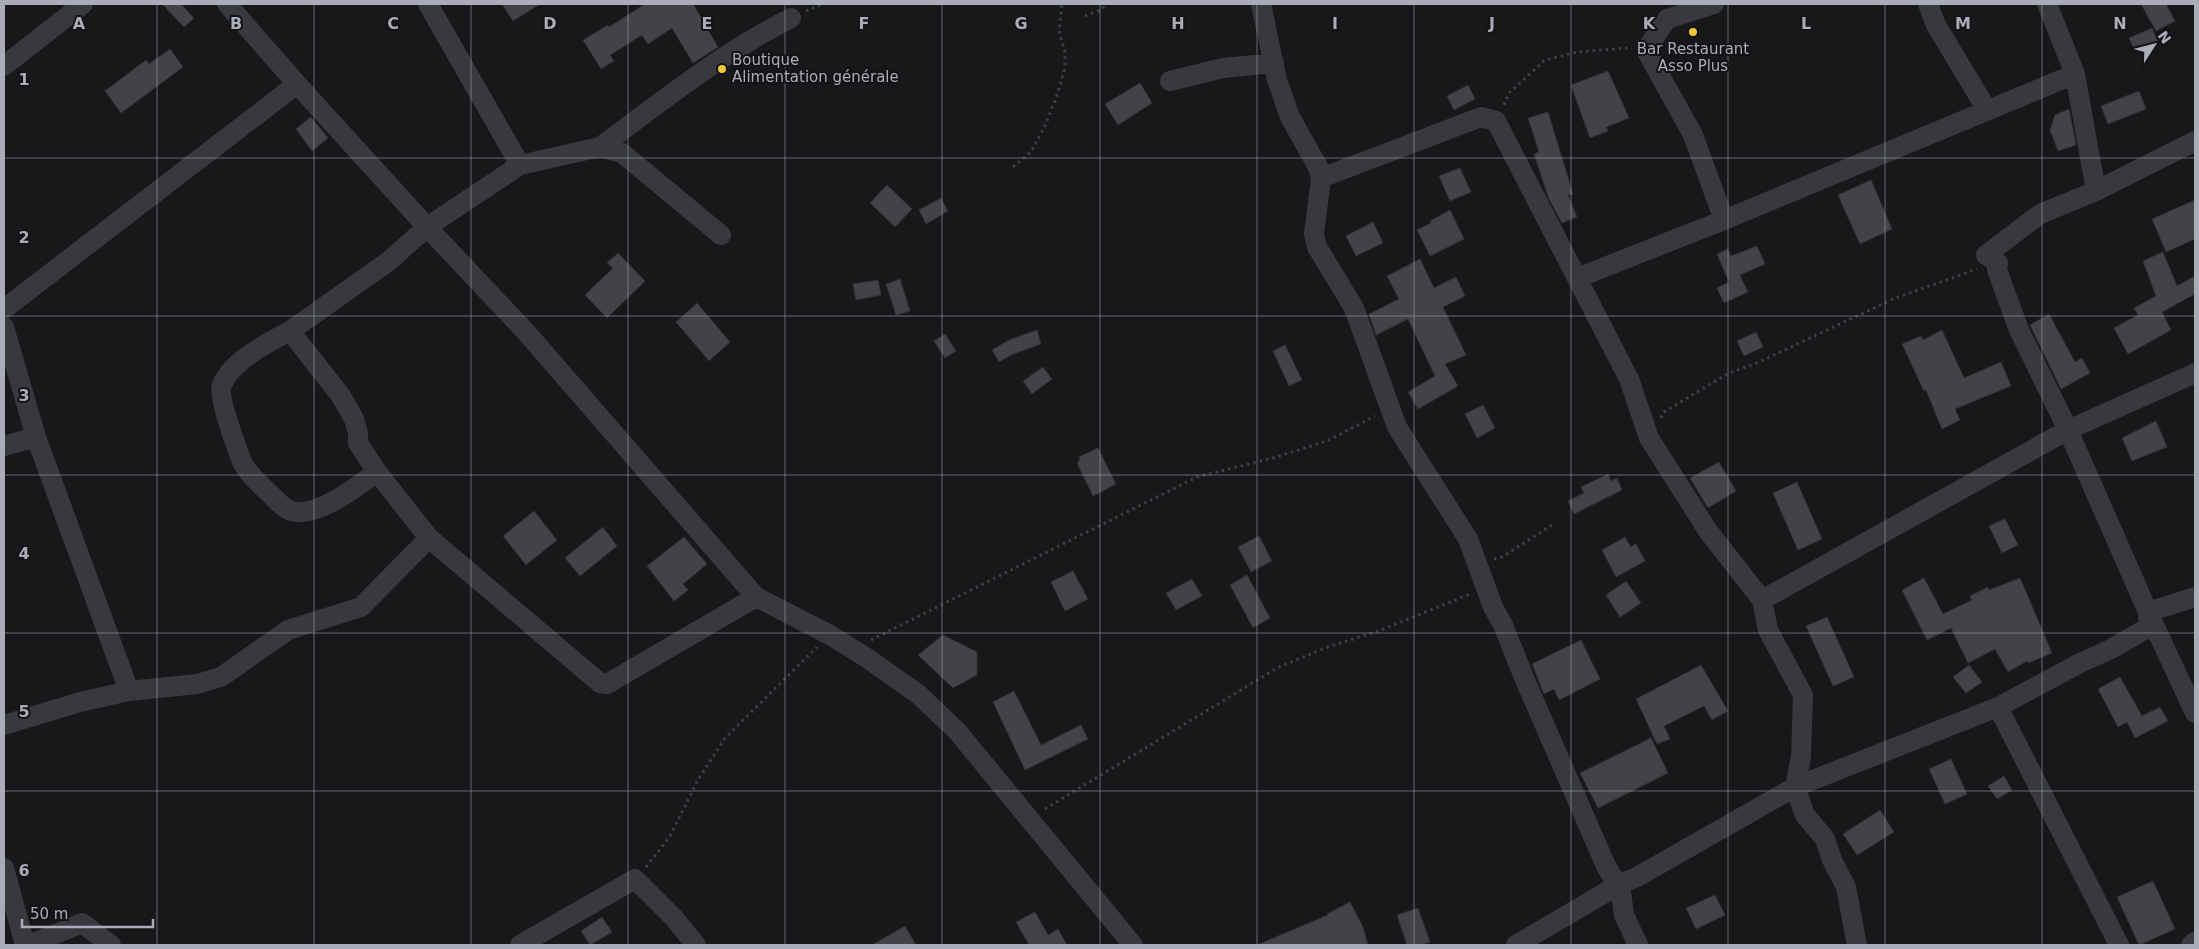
<svg xmlns="http://www.w3.org/2000/svg" width="2199" height="949" font-family="'DejaVu Sans',sans-serif">
<style>
.building{fill:#424247;stroke:#323136}
.lines{fill:none;stroke-linecap:round;stroke-linejoin:round}
.path{stroke:#3e4046;stroke-width:3;stroke-dasharray:2.5 4;stroke-linecap:butt}
.minor{stroke:#38393f;stroke-width:20}
.grid{fill:none;stroke:#aaadb9;stroke-width:1;stroke-opacity:0.55}
.poi-dot{fill:#f1c738;stroke:#131215;stroke-width:2}
.labels{text-anchor:middle;stroke-width:4;stroke-linejoin:round;paint-order:stroke}
.poi-label{font-size:15px;fill:#aaadb9;stroke:#131215}
.grid-label{font-size:16px;text-anchor:middle;font-weight:bold;fill:#aaadb9;stroke:#131215;stroke-width:4;stroke-linejoin:round;paint-order:stroke}
</style>
<rect width="100%" height="100%" fill="#18171a"/>
<path class="building" d="M162,4H181L194,18L184,27Z
M502,4H540L513,21Z
M645,4H693L718,47L693,63L672,28L648,44L642,35L610,55L614,61L601,69L583,40L608,25L609,27Z
M2141,4H2166L2175,21L2156,31Z
M2152,28L2158,42L2135,51L2129,38Z
M170,49L183,67L121,113L105,91L146,60L149,64Z
M1608,71L1629,118L1606,127L1608,131L1590,138L1571,85Z
M1140,83L1152,103L1118,125L1105,104Z
M1468,85L1475,99L1454,110L1447,96Z
M2139,91L2146,109L2108,124L2101,106Z
M2069,109L2076,145L2058,151L2050,130L2055,115Z
M1548,112L1573,194L1568,195L1577,217L1562,223L1549,199L1534,154L1539,152L1528,118Z
M311,117L328,138L312,151L296,129Z
M1460,168L1471,192L1450,201L1439,176Z
M1871,180L1892,229L1860,244L1838,195Z
M887,185L912,209L895,227L870,203Z
M941,198L948,211L926,224L919,210Z
M2195,200V239L2166,252L2152,219Z
M1450,210L1464,239L1430,256L1417,230L1431,223L1430,221Z
M1373,222L1383,243L1356,256L1346,236Z
M1757,246L1765,264L1740,275L1748,292L1724,303L1717,288L1729,282L1717,254L1728,249L1731,256Z
M2163,252L2177,286L2195,276V294L2162,312L2171,330L2128,354L2114,328L2138,315L2134,308L2156,296L2143,261Z
M618,253L645,281L607,318L585,295L613,268L607,263Z
M1420,259L1434,288L1456,277L1465,296L1443,307L1466,355L1445,364L1458,386L1418,409L1408,392L1435,376L1408,319L1376,335L1369,314L1399,299L1387,276Z
M900,279L910,311L896,315L886,284Z
M878,280L881,295L856,300L853,284Z
M697,303L730,342L709,361L676,322Z
M2049,314L2075,362L2082,358L2090,373L2061,389L2030,325Z
M1037,330L1041,344L1011,355L999,362L992,350L1009,340Z
M1942,330L1964,378L2001,362L2011,386L1955,409L1960,420L1942,429L1926,390L1924,391L1902,344L1921,336L1923,340Z
M1756,332L1763,347L1744,356L1737,341Z
M945,334L956,351L945,358L934,341Z
M1285,345L1302,380L1289,386L1273,351Z
M1043,367L1052,379L1032,394L1023,381Z
M1483,405L1495,428L1477,438L1465,414Z
M2156,421L2167,447L2132,461L2122,438Z
M1098,448L1116,484L1093,496L1077,463L1080,460L1079,457Z
M1719,462L1736,491L1708,508L1690,478Z
M1608,474L1611,481L1617,478L1622,490L1574,514L1568,501L1584,493L1581,487Z
M1797,482L1822,539L1798,550L1773,493Z
M534,511L557,540L526,565L503,536Z
M2005,519L2018,545L2002,553L1989,526Z
M603,527L617,546L580,576L565,558Z
M1259,536L1272,561L1251,572L1238,547Z
M684,537L707,564L683,584L688,590L674,601L647,566Z
M1625,537L1631,547L1636,544L1645,561L1616,577L1602,550Z
M1073,571L1088,599L1065,611L1051,582Z
M1247,575L1270,618L1253,628L1230,585Z
M1924,578L1943,614L1972,600L1970,596L1988,587L1989,590L2020,578L2052,653L2028,663L2027,661L2008,672L1995,649L1968,663L1951,628L1927,640L1902,590Z
M1192,579L1202,596L1176,610L1166,593Z
M1626,581L1641,603L1620,617L1606,595Z
M1827,617L1854,677L1833,686L1806,626Z
M943,635L977,652V675L953,688L918,655Z
M1581,640L1600,679L1559,700L1554,689L1544,694L1532,664Z
M1701,665L1728,711L1712,720L1704,706L1664,726L1670,739L1657,744L1636,699Z
M1969,665L1982,682L1966,693L1953,677Z
M2120,677L2142,716L2160,707L2168,721L2135,738L2127,722L2118,727L2098,689Z
M1014,691L1041,745L1081,725L1088,739L1025,770L993,702Z
M1651,738L1668,773L1598,808L1580,773Z
M1951,759L1967,794L1945,804L1929,769Z
M2004,776L2012,790L1997,799L1988,786Z
M1880,810L1894,832L1857,855L1843,834Z
M2153,881L2175,929L2139,945L2117,897Z
M1715,895L1725,915L1696,929L1686,908Z
M1350,902L1363,927L1368,945H1257L1328,915L1327,914Z
M1418,908L1430,942L1421,945H1407L1397,915Z
M1035,912L1048,935L1058,929L1067,945H1029L1016,922Z
M602,917L612,932L590,945L581,931Z
M905,926L916,945H872Z"/>
<g class="lines">
<path class="path" d="M806,11L822,4
M1085,16L1103,9L1104,4
M1504,105L1509,93L1545,60L1578,52L1628,48
M1013,167L1031,152L1045,126L1056,98L1065,68V52L1059,31L1062,4
M1661,418L1664,412L1727,374L1759,362L1893,299L1977,269
M1494,559L1502,557L1555,523
M871,640L1197,477L1273,458L1327,441L1375,416
M1045,809L1277,668L1325,648L1381,630L1470,594
M646,867L670,836L698,780L725,738L817,647"/>
<path class="minor" d="M227,4L297,84L427,227L526,332L756,597L830,635L867,658L918,694L957,731L1133,945
M428,4L520,165
M1261,4L1277,80L1290,117L1318,167L1321,178L1314,234L1317,247L1354,308L1397,427L1468,539L1493,607L1503,625L1525,680L1606,866L1612,876L1620,884L1637,877L1795,787L1998,707L2080,663L2111,649L2149,627L2148,612L2195,597
M1714,4L1667,19L1646,50L1693,135L1724,220
M1928,4L1936,25L1987,110
M2047,4L2075,74L2096,191
M4,66L83,4
M1170,81L1223,68L1274,63
M2195,141L2096,191L2040,214L1986,255L1998,263L1997,270L2019,330L2068,430L2148,612L2195,713
M600,147C662,101 722,53 791,18
M1321,178L1481,117L1496,121L1629,379L1649,438L1708,531L1762,600L1768,630L1803,695L1801,757L1795,787L1805,815L1825,839L1832,860L1846,887L1857,945
M1577,278L1724,220L2075,74
M4,309L297,84
M4,327L36,437L129,691
M290,331C269,342 231,361 222,385C217,396 237,448 242,462C248,474 258,482 267,491C274,497 282,508 291,511C316,519 358,486 377,472L358,443V433L354,419L341,396L290,331L389,261L427,227L520,165L600,147L622,153L721,235
M4,446L36,437
M377,472L429,538L600,683L607,684L756,597
M1762,600L2068,430L2195,373
M1998,707L2119,945
M4,725L80,702L129,691L197,684L221,677L288,630L361,607L429,538
M4,868L25,945
M29,945L82,923L111,945
M520,945L635,879L674,918L696,945
M1516,945L1620,884L1624,915L1638,945
M2191,945L2195,942"/>
</g>
<path class="grid" d="M157,4V945M314,4V945M471,4V945M628,4V945M785,4V945M942,4V945M1100,4V945M1257,4V945M1414,4V945M1571,4V945M1728,4V945M1885,4V945M2042,4V945M4,158H2195M4,316H2195M4,475H2195M4,633H2195M4,791H2195"/>
<g class="poi-dot">
<circle cx="1693" cy="32" r="5"/>
<circle cx="722" cy="69" r="5"/>
</g>
<g class="labels">
<g class="poi-label">
<text x="1693" y="54">Bar Restaurant<tspan x="1693" dy="17">Asso Plus</tspan></text>
<text x="732" y="65" text-anchor="start">Boutique<tspan x="732" dy="17">Alimentation générale</tspan></text>
</g>
</g>
<g class="grid-label">
<text x="79" y="29">A</text>
<text x="236" y="29">B</text>
<text x="393" y="29">C</text>
<text x="550" y="29">D</text>
<text x="707" y="29">E</text>
<text x="864" y="29">F</text>
<text x="1021" y="29">G</text>
<text x="1178" y="29">H</text>
<text x="1335" y="29">I</text>
<text x="1492" y="29">J</text>
<text x="1649" y="29">K</text>
<text x="1806" y="29">L</text>
<text x="1963" y="29">M</text>
<text x="2120" y="29">N</text>
<text x="24" y="85">1</text>
<text x="24" y="243">2</text>
<text x="24" y="401">3</text>
<text x="24" y="559">4</text>
<text x="24" y="717">5</text>
<text x="24" y="876">6</text>
</g>
<rect width="2199" height="949" fill="none" stroke="#aaadb9" stroke-width="10"/>
<g transform="translate(2154 45) rotate(54)" stroke="#131215" stroke-width="4" paint-order="stroke">
<path d="M0-4L9 19L0 12L-9 19Z" fill="#aaadb9"/>
<text y="-8" font-size="14" font-weight="bold" text-anchor="middle" fill="#aaadb9">N</text>
</g>
<path d="M22 919v8h131v-8" fill="none" stroke="#aaadb9" stroke-width="2.5"/>
<text x="30" y="919" font-size="15" fill="#aaadb9" stroke="#131215" stroke-width="4" paint-order="stroke">50 m</text>
</svg>
